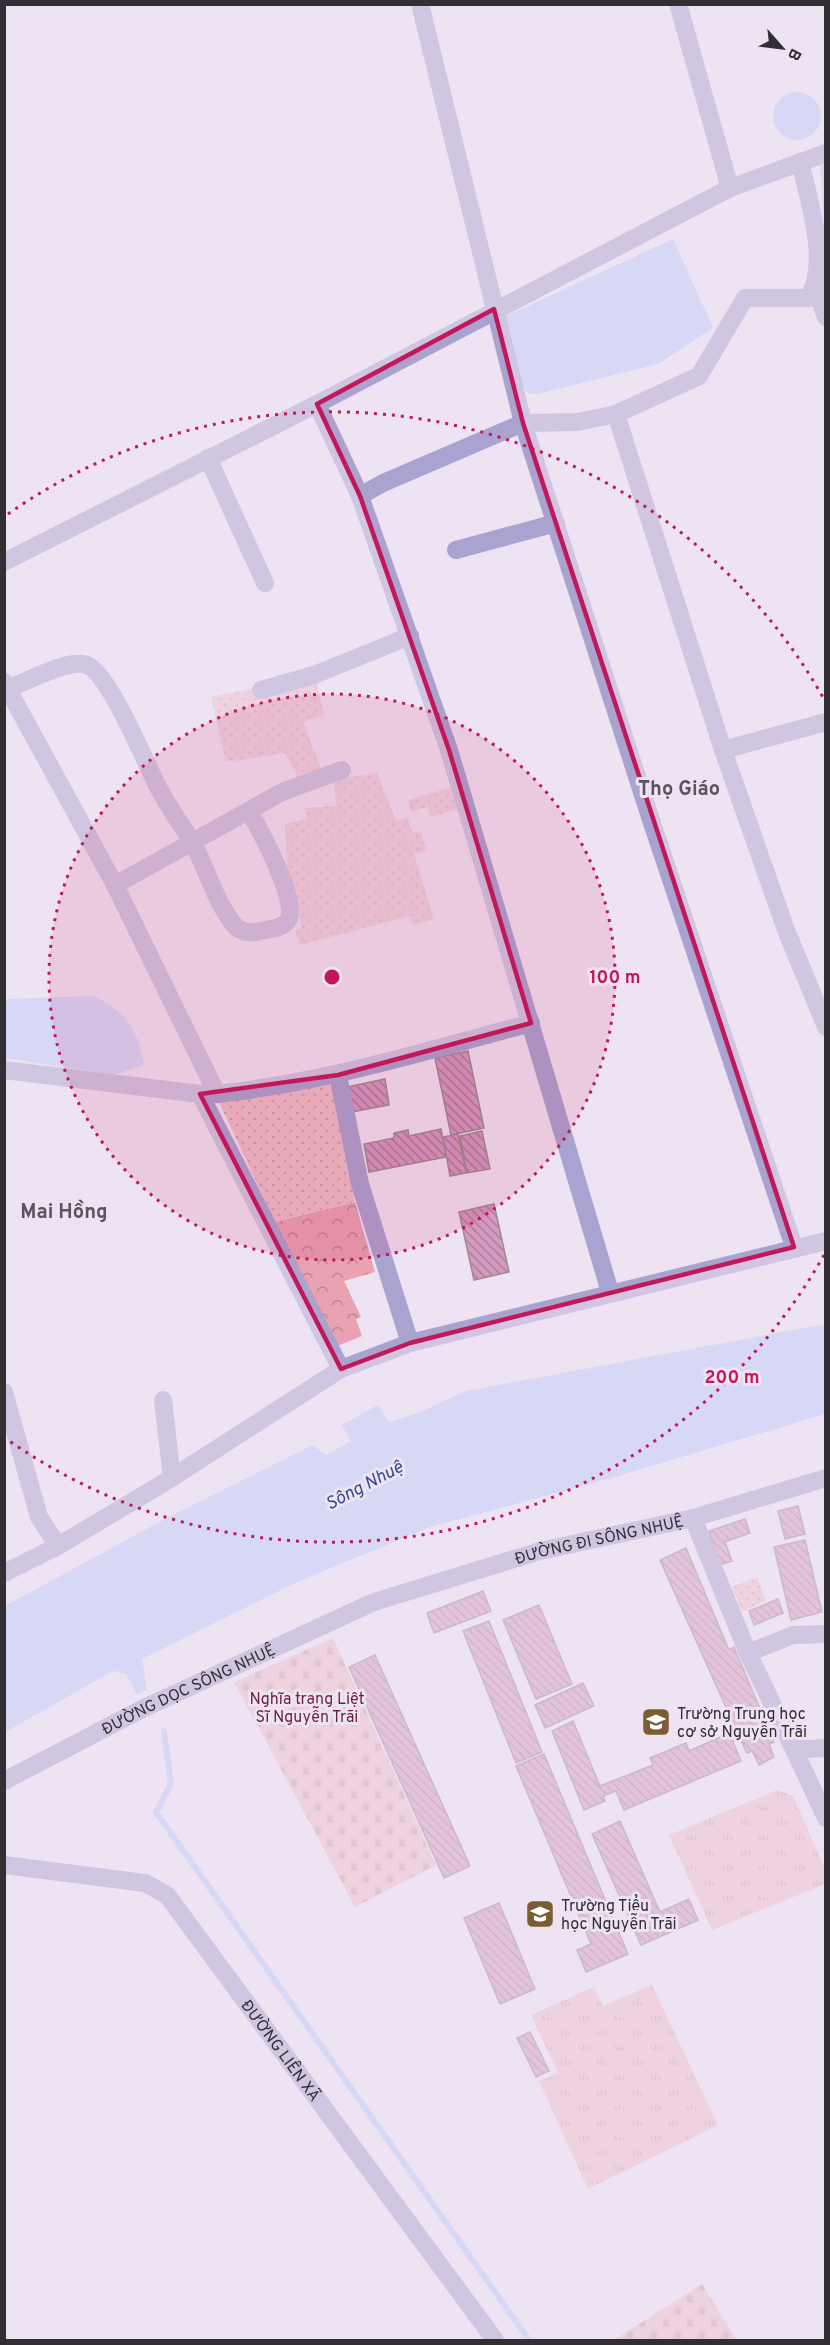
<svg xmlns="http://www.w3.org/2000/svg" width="830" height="2345" font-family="Overpass,sans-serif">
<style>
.grass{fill:url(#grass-tufts)}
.forest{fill:url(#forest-crowns)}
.cemetery{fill:url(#cemetery-stones)}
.garden{fill:url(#garden-dots)}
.water{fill:#b8c9f8}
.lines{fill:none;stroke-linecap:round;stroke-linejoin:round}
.stream{stroke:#b8c9f8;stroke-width:6}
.building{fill:url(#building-back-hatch);stroke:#9b8c95;stroke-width:1.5}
.minor{stroke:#aaa2cf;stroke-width:18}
.marked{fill:none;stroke:#c2185b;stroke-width:4.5;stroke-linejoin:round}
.ring{fill:none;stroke:#c2185b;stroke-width:3;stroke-dasharray:3 6}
.labels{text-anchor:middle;stroke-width:6;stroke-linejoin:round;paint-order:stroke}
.street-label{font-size:16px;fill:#322e33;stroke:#eee3f2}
.park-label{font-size:16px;fill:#701f39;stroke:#eee3f2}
.poi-label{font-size:16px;fill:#322e33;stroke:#eee3f2;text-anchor:start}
.water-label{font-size:18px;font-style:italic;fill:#374a8f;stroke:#eee3f2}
.quarter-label{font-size:20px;font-weight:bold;fill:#5b535f;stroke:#eee3f2}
.centre{fill:#c2185b;stroke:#eee3f2;stroke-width:3}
.ring-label{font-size:18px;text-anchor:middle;font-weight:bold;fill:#c2185b;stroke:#eee3f2;stroke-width:6;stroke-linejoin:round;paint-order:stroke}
</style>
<defs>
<pattern id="grass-tufts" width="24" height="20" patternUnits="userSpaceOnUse" patternTransform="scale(1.5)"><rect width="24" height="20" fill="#edbdc7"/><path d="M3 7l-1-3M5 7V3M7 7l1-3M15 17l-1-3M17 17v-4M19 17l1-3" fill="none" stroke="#cca3ab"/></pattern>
<pattern id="forest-crowns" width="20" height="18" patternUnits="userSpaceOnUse" patternTransform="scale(1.5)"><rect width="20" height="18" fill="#e9a2b1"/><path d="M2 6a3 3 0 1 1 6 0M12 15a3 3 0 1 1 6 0" fill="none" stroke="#bd8491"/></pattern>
<pattern id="cemetery-stones" width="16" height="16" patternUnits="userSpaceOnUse" patternTransform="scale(1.5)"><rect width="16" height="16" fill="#edbdc7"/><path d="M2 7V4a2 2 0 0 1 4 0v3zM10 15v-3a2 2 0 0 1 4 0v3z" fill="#cca3ab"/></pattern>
<pattern id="garden-dots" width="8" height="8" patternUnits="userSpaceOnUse" patternTransform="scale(1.5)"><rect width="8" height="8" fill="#edbdc7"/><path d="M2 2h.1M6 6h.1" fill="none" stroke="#cca3ab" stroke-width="1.8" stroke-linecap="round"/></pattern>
<pattern id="building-back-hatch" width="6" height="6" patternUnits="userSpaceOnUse" patternTransform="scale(1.5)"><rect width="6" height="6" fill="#d499be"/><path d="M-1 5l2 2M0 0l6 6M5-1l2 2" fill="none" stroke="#ad7d9b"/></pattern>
</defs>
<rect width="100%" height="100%" fill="#eee3f2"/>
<path class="grass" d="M777,1790L793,1796L825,1869V1884L712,1930L669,1835Z
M652,1985L718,2125L588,2189L539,2081L558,2073L531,2015L594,1987L603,2006Z"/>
<path class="forest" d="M355,1202L375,1272L344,1281L361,1317L356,1319L362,1336L335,1347L275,1222Z"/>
<path class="cemetery" d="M333,1638L436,1865L355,1907L234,1682Z
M702,2284L737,2340H614Z"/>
<path class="garden" d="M316,676L324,715L303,722L321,769L299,780L285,753L226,762L211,697Z
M377,773L396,821L408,818L412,833L421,832L426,850L414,854L434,919L413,925L410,916L300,945L295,930L302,928L288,883L285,824L307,819L304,808L336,806L334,779Z
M455,786L461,808L431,817L428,807L411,812L408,800Z
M331,1081L355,1202L275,1222L218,1100Z
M757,1577L766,1601L742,1612L732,1587Z"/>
<path class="water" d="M773 116a24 24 0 1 1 48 0a24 24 0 1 1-48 0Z
M825,158V250L820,159Z
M673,239L713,328L658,364L537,394H530L524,390L500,319Z
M93,996C127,1012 137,1028 144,1065L113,1075L5,1058L4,999Z
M825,1324V1414L615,1477L430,1527L295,1583L142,1659L147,1690L137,1694L126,1674L113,1671L5,1732V1606L165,1519L313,1445L326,1455L351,1441L342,1425L378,1405L389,1422L418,1413L466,1391Z"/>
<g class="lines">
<path class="stream" d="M164,1731L171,1784L156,1812L529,2340"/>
</g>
<path class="building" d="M468,1051L484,1128L451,1135L435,1058Z
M385,1079L389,1105L351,1112L347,1087Z
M441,1129L446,1157L369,1172L364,1144L394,1138V1133L408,1130L409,1136Z
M482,1131L490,1169L467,1173L460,1136Z
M458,1134L466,1173L450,1176L443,1137Z
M494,1204L509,1272L474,1280L459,1212Z
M798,1506L805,1534L785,1539L778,1511Z
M745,1519L750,1533L725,1542L732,1561L720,1565L709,1531Z
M805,1540L822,1612L791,1620L774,1547Z
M686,1548L729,1650L734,1647L774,1742L769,1744L774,1757L759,1765L752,1751L747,1753L740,1739L733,1742L741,1761L624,1810L616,1791L603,1796L605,1801L584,1810L552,1731L573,1721L600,1786L653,1765L650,1758L686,1743L689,1751L736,1730L660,1560Z
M483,1591L491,1611L434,1633L427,1613Z
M778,1599L783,1613L754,1625L749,1611Z
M539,1605L572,1684L536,1699L503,1620Z
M489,1621L542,1752L516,1763L463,1631Z
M375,1655L470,1866L444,1878L349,1667Z
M583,1683L594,1706L545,1728L535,1705Z
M544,1754L628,1954L586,1972L577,1950L591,1944L516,1766Z
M620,1821L660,1912L689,1899L698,1920L641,1945L592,1834Z
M499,1903L535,1989L500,2004L464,1918Z
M530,2032L549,2071L536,2077L517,2038Z"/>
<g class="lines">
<g class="minor">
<path d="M420,4L523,423L651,820L794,1247"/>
<path d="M678,4L730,188"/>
<path d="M816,288L826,317"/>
<path d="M317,404L360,496"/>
<path d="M616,414L723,750"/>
<path d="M208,458L265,583"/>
<path d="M456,550L556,523"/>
<path d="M4,562L317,404L730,188L826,153"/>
<path d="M4,682L115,885L217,1094H200L341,1369"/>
<path d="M8,689C26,682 72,656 89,666C111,679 143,757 156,783C166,805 182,824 194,845C207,870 215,900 232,922C239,932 248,934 260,931C269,929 283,929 288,920C299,902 260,830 249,811"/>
<path d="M261,690L314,675L410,636"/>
<path d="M826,722L723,750L786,930L826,1027"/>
<path d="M115,885L282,792L342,770"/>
<path d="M4,1070L200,1094"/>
<path d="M338,1075L360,1184L410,1343"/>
<path d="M217,1094C325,1082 427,1051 531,1023"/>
<path d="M610,1292L449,750L360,496L383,483L523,423L578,422L616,414L699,376L745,298H808C830,265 809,200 800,162"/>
<path d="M4,1392L39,1517L58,1546"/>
<path d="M163,1400L172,1478"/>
<path d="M693,1518L748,1653L791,1743L806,1749L826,1748"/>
<path d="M4,1573L58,1546L162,1484L341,1369L410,1343L826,1241"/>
<path d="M748,1653L793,1635L826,1634"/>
<path d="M791,1743L826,1818"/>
<path id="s1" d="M4,1781L144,1708L374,1602L540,1551L693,1518L826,1478"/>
<path id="s2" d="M4,1865L145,1883L167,1895L495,2340"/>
</g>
</g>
<path d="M0 0H830V2345H0ZM494,309L523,423L794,1247L410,1343L341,1369L200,1094L338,1075L531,1023L449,750L360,496L317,404Z" fill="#eee3f2" fill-opacity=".55" fill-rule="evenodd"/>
<path class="marked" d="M494,309L523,423L794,1247L410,1343L341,1369L200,1094L338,1075L531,1023L449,750L360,496L317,404Z"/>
<circle cx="332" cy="977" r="283" fill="#c2185b" fill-opacity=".12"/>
<g class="ring">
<circle cx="332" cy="977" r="283"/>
<path d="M824 1255A565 565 0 0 1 8 1440M8 514A565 565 0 0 1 824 699"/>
</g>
<defs>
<g id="school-square" transform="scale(1.5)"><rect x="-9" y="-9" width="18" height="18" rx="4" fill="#7a5d30" stroke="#eee3f2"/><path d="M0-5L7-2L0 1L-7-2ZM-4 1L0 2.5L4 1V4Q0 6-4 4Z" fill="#fff"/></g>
</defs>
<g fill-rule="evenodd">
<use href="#school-square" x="656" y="1722"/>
<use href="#school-square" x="540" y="1914"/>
</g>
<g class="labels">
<g class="street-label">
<text dy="6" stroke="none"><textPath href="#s1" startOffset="645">ĐƯỜNG ĐI SÔNG NHUỆ</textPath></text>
<text dy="6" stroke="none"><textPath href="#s1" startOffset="206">ĐƯỜNG DỌC SÔNG NHUỆ</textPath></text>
<text dy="6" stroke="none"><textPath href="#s2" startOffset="360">ĐƯỜNG LIÊN XÃ</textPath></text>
</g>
<g class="park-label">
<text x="307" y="1704">Nghĩa trang Liệt<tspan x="307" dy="18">Sĩ Nguyễn Trãi</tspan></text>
</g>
<g class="poi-label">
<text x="677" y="1719">Trường Trung học<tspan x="677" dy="18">cơ sở Nguyễn Trãi</tspan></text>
<text x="561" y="1911">Trường Tiểu<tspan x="561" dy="18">học Nguyễn Trãi</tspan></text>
</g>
<g class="water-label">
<text transform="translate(364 1485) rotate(-28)" y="6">Sông Nhuệ</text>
</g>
<g class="quarter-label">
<text x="679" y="795">Thọ Giáo</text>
<text x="64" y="1218">Mai Hồng</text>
</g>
</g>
<circle cx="332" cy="977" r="9" class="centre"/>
<g class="ring-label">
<text x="615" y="983">100 m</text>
<text x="732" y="1383">200 m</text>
</g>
<rect width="830" height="2345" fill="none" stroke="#322e33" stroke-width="12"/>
<g transform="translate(782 48) rotate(118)" stroke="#eee3f2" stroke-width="4.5" paint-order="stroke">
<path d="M0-4.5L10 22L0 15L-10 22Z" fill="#322e33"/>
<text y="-9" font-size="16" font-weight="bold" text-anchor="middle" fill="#322e33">B</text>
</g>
</svg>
